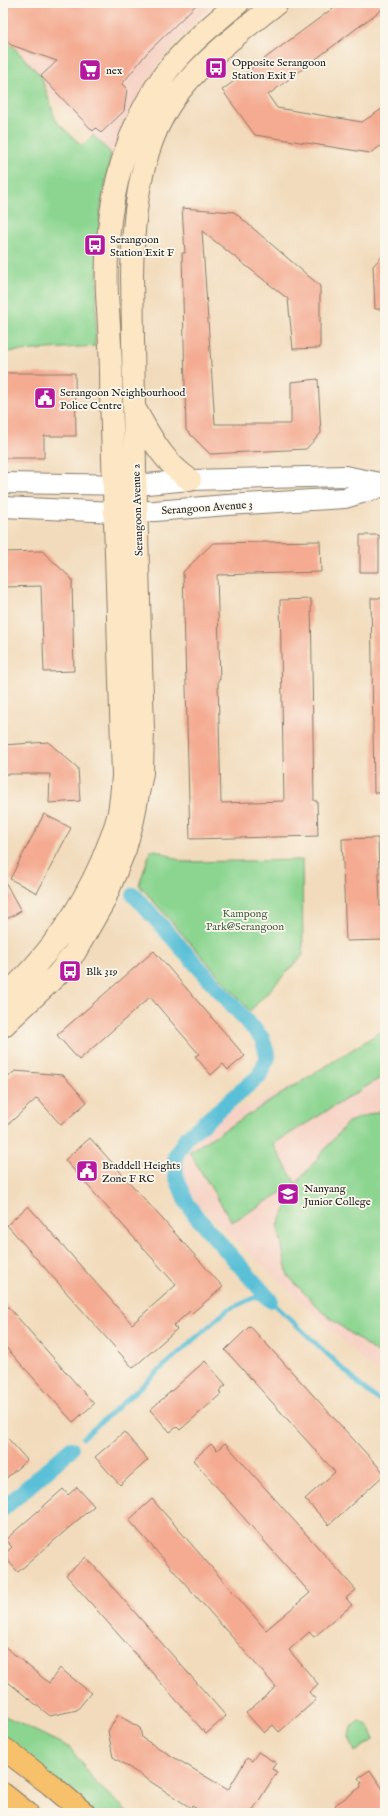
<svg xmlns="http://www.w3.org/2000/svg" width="388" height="1816" font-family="'IM FELL English',serif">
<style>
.built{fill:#f6d2c4}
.green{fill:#8cd591;stroke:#547856}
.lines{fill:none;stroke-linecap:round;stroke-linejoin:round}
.stream{stroke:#5ac0d7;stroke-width:4.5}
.canal{stroke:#5ac0d7;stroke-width:16}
.building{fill:#f4ab92}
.minor-casing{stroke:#877c6c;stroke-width:18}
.tertiary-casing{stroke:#877c6c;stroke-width:22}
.secondary-casing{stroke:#877c6c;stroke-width:24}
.primary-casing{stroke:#877c6c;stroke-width:24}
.minor{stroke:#fff;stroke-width:16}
.tertiary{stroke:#fff;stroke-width:20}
.secondary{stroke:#fce6c4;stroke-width:22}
.primary{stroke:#f7c06b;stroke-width:22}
.labels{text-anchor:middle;stroke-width:3.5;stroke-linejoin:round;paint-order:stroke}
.poi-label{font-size:11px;fill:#1c1c1c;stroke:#fbf7ec;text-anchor:start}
.street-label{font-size:11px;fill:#1c1c1c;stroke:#fbf7ec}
.park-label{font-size:11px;fill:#435d45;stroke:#fbf7ec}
</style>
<rect width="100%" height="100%" fill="#fbf7ec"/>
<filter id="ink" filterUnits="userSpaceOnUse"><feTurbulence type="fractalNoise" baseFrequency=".025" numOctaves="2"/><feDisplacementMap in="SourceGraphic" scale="8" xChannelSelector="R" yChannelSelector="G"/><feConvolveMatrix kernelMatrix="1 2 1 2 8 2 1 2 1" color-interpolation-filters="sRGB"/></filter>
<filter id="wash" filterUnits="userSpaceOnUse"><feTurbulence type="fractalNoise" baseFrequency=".012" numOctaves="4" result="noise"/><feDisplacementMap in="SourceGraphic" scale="16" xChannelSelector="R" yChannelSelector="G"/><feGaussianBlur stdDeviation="0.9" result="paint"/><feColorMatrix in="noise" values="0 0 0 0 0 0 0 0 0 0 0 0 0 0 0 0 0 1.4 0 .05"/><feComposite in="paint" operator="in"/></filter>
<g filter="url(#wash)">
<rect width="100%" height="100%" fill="#f2dbbc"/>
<path class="built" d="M3,3H213L167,52L139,93L112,157L3,46Z
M385,1028V1377L366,1363L198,1205L186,1182L182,1172V1162L196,1136L226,1110L251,1106L290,1086Z"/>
<path class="green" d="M3,36L41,76L56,121L82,146L93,135L111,153L100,214L95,346L3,352V87L6,84Z
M151,849L159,851L183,862L302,860L303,955L250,1011L139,885Z
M385,1029V1075L273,1144L296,1184L348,1122L385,1109V1359L322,1312L288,1276L278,1226L296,1184L232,1222L189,1152Z
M3,1715L70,1748L96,1783L129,1813H95L3,1744Z
M359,1721C370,1725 372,1729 373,1740L355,1752L349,1737L351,1727Z"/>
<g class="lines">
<path class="stream" d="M83,1438L227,1310L256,1297L270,1300L362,1387L385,1405"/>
<path class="canal" d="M134,895L262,1038L268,1057L259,1076L186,1138L175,1157L176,1176L187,1203L196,1216L270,1300
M3,1509L71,1449"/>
</g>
<g id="blocks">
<path class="building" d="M3,3H198L147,53L122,84L127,89L124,111L101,133L96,128L93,131L41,76L57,61L11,45L3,36Z
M340,3H385V7L268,95L277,108L362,122L385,107V143L370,153L255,135L222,90Z
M182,208L234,212L320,286V348L293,349L288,299L202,231L215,424H291V382L318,379L321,433L306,449L210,454L186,430L182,253H185Z
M385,253V309H375L373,266Z
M3,373H75L76,436H44V458H3Z
M360,535H379V572H360Z
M320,541L321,572L217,575L220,680H218L221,803L284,801L280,600L311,599L314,801H317L318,836L190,839L183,572L213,543Z
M42,551L72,579L74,671L44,672L41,586L3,587V552Z
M371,598H385V793H374Z
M48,742L78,768L80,801L49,803L50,774H3V745Z
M44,814L71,828L37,893L10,879Z
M378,838L380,907H385V940L346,941L342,839Z
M3,878L21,911L3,921Z
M154,951L245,1056L228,1070L223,1064L211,1075L195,1056L199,1054L150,997L79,1060L57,1035Z
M15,1071L63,1075L87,1102L61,1125L37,1098L3,1129V1082Z
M90,1138L223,1287L192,1313L190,1311L173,1326L177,1329L133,1368L7,1225L28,1206L132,1324L176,1285L65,1160Z
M3,1301L94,1404L73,1422L3,1344Z
M250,1326L385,1474L329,1525L305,1499L335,1472L225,1350Z
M205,1361L226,1385L219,1391L221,1394L180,1430L177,1427L170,1432L150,1410Z
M124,1432L148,1460L120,1485L95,1457Z
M3,1433L27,1460L3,1481Z
M225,1443L356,1590L346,1598L352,1605L314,1637L309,1632L289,1650L318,1684L309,1692L316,1700L279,1732L273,1725L264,1733L246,1713L276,1687L129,1520L152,1499L266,1630L310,1593L193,1460L211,1444L217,1450Z
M77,1487L94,1506L18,1572L3,1555L12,1547L5,1540L63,1489L68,1495Z
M86,1557L226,1716L206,1734L66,1575Z
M3,1645L49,1683L60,1668L91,1693L77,1710L50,1716L3,1678Z
M118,1715L140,1728L142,1738L228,1790L247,1758L252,1761L258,1752L276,1763L272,1769L277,1772L251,1813H203L192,1806L191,1808L113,1757L108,1731Z
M370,1770L385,1792V1813H340L335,1805L361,1787L360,1784L362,1783L358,1778Z"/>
</g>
</g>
<g filter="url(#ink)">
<use href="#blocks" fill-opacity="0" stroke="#877c6c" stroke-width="1"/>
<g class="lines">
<g class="minor-casing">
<path id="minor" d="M3,1812L18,1805"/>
</g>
<g class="tertiary-casing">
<path id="tertiary" d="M3,483L136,485L190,480L345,476L385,484
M3,507L115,512L155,511L227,505L345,498L385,486"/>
</g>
<g class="secondary-casing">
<path id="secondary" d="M135,409C150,436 163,462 190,480
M3,998C46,959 79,914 102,861C108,845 116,829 119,812C121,800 122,788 123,776L111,395C112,361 109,328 107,294C104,218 119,138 164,75C184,48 212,25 238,3
M3,1026L58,974L75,952L104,901L125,849L133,820L142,773L143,729L135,469L132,275C133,212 140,138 182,88C208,56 245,28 277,3"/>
</g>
<g class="primary-casing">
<path id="primary" d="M3,1748L50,1784L84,1813
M3,1794L27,1813"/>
</g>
<use href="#minor" class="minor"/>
<use href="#tertiary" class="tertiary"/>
<use href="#secondary" class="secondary"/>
<use href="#primary" class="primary"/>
</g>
</g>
<defs>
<g id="bus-square" transform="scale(1.15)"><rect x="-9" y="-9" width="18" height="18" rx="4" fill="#b5179e" stroke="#fbf7ec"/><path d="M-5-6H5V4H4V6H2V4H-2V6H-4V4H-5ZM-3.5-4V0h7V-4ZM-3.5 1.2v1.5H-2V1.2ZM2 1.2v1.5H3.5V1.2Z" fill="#fff"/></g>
<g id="supermarket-square" transform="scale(1.15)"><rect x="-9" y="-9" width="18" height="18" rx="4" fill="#b5179e" stroke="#fbf7ec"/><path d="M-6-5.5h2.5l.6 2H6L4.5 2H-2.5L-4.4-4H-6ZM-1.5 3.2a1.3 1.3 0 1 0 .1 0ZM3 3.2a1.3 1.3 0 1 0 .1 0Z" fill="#fff"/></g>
<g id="civic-square" transform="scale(1.15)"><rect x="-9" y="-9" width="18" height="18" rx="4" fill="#b5179e" stroke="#fbf7ec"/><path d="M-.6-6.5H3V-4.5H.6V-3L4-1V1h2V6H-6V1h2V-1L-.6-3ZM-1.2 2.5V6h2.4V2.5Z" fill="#fff"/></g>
<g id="university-square" transform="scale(1.15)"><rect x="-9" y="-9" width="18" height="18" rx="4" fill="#b5179e" stroke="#fbf7ec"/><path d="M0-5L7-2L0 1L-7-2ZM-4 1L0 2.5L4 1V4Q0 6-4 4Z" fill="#fff"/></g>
</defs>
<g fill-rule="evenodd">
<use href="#bus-square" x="216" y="68"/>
<use href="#supermarket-square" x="90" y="70"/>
<use href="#bus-square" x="95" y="245"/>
<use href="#civic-square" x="45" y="398"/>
<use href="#bus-square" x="70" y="971"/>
<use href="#civic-square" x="87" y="1171"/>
<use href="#university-square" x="288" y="1194"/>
</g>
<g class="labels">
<g class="poi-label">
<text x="232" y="66">Opposite Serangoon<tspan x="232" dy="13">Station Exit F</tspan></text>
<text x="106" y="74">nex</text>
<text x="110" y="243">Serangoon<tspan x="110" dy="13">Station Exit F</tspan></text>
<text x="60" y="396">Serangoon Neighbourhood<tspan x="60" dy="13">Police Centre</tspan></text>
<text x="86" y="975">Blk 319</text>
<text x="102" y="1169">Braddell Heights<tspan x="102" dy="13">Zone F RC</tspan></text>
<text x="304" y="1192">Nanyang<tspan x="304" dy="13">Junior College</tspan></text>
</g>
<g class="street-label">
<text transform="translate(207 507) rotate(-4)" y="4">Serangoon Avenue 3</text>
<text transform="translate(137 510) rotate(-92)" y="4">Serangoon Avenue 2</text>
</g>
<g class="park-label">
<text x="245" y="917">Kampong<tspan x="245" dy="13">Park@Serangoon</tspan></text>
</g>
</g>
<rect width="388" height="1816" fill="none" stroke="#fbf7ec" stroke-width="16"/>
</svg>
